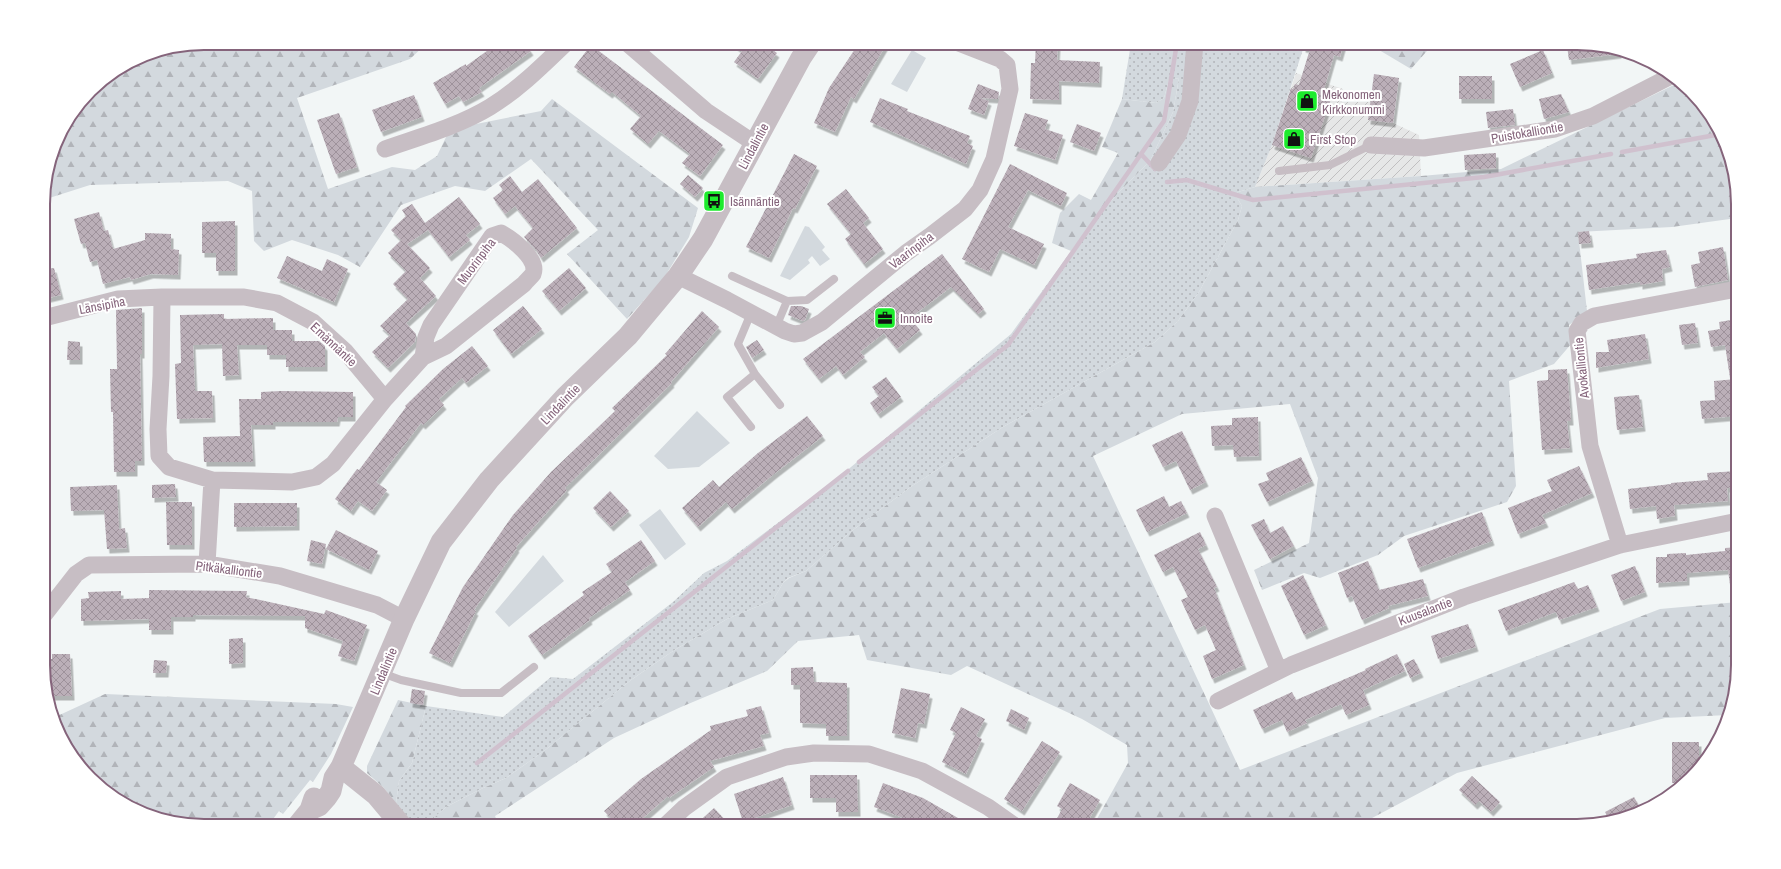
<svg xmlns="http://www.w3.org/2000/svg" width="1781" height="869" font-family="'Archivo Narrow',sans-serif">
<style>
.industrial{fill:url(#industrial-furrows)}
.grass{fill:url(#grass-dots)}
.forest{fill:url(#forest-firs)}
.park{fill:#d3d9de}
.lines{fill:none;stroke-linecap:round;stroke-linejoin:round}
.stream{stroke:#d0c1ce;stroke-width:4.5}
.building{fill:url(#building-cross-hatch);filter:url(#shadow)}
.service{stroke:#c7bec4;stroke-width:8}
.minor{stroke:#c7bec4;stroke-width:17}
.tertiary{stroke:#c7bec4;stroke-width:21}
.labels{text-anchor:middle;stroke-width:4;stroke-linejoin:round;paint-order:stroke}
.poi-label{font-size:13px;fill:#85647b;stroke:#fff;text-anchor:start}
.street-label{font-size:13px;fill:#85647b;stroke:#fff}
.rim{fill:none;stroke:#85647b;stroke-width:2}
</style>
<defs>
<pattern id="industrial-furrows" width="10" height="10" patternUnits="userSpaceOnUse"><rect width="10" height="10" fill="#e6e7e7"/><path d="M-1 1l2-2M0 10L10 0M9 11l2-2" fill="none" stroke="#c0bfc0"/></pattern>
<pattern id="grass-dots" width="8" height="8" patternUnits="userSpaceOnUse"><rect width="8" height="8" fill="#d3d9de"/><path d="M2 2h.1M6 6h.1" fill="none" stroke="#b1b4b9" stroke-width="1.8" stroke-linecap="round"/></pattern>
<pattern id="forest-firs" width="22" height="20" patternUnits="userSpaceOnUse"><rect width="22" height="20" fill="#d3d9de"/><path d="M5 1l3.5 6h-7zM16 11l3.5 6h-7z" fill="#b1b4b9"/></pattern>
<pattern id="building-cross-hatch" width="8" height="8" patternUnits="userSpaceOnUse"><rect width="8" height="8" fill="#bbafb8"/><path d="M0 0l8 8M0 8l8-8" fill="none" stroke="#9e929b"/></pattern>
<filter id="shadow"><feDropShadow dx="2.5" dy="4.5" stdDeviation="0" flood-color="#0004"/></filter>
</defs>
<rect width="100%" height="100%" fill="#f2f6f6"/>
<path class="industrial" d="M1296,73L1343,89L1342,102H1371L1369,120L1393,123L1419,135L1421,176L1255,187L1272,145Z"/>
<path class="grass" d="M1131,43H1305L1272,145L1255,187L1238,192L1236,196L1242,206L1238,220L1199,292L1178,321L1155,342L1003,427L912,486L853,530L806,571L788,578L783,583L773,600L727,619L673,651L631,680L544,751L506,778L481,789L446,807L425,826H415L396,803L399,781L412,763L426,706L503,717L551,677L573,679L673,602L704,573L727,561L839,477L1011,334L1085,232L1118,193L1150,161L1173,112L1179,78L1169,80L1164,98L1156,103L1122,99Z"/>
<path class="forest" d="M216,43H427L410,59L297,98L328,189L392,167L415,170L437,156L447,135L466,126L541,111L552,99L698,208L689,237L664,278L627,319L567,254L598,230L531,159L485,191L455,186L401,205L360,267L338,255L292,240L264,251L254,241L252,191L228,181L90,185L43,200V193L59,133L98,83L142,55L193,45L211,48Z
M1371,43H1434L1411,69L1374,47Z
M1179,78L1173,112L1150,161L1118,193L1085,232L1071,251L1052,243L1060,213L1079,194L1091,200L1118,153L1102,147L1122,99L1156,103L1164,98L1169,80Z
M1680,82L1705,106L1726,142L1737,183V218L1672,227L1578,232L1587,311L1569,325L1572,343L1554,364L1509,381L1516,486L1507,502L1404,536L1378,555L1320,578L1304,573L1262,590L1254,570L1309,543L1318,478L1290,404L1182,414L1093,456L1240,770L1660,609L1738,602V665L1728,715L1665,718L1457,773L1357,826H1093L1128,763L1127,745L1082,719L967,666L951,675L867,660L859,635L798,641L767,671L681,707L614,738L495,816L499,826H425L446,807L481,789L506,778L544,751L631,680L673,651L727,619L773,600L783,583L789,578L806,571L853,530L912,486L1003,427L1155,342L1178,321L1199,292L1238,220L1242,206L1236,196L1238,192L1255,187L1421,176L1501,169Z
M105,694L336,704L353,707L331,754L313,782L310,780L283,814L279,811L268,826H204L142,814L106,793L76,763L55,727L53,718Z
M398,700L426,706L412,763L399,781L396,803L383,787L367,773V766Z"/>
<path class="park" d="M912,50L926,58L907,92L891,84Z
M805,226L809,227L825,247L822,250L830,259L820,266L812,256L808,260L810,263L790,280L780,276Z
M697,411L730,443L699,467L668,469L654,456Z
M660,509L686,544L665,560L639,525Z
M543,555L564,581L509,627L495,612Z"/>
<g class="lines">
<path class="stream" d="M1622,152L1721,134
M1141,154L1155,169
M1167,182L1187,180L1253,200L1484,177L1611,154
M859,462L1008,345L1164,121L1177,43
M477,763L848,471"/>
</g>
<path class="building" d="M498,43H525L531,51L479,88L482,92L463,102L459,96L445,104L433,83L466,64V66Z
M731,43H763L777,53L758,79L734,62L742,51Z
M859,43H887L854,99L851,97L835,132L814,123L829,88Z
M1036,43H1058L1057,60L1100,62L1099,83L1059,81V100L1030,99L1031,63H1035Z
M1304,43H1344L1340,57L1334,55L1323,93L1328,95L1326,100L1330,101L1311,158L1272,145L1291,88L1293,89L1295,84L1299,85L1310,49L1303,48Z
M1582,44L1619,51V54L1569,60L1567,46Z
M591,45L723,145L700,176L682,163L690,154L659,131L648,144L630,129L641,116L612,92L610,94L574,67Z
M1543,50L1552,73L1520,87L1510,64Z
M1374,74L1399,78L1393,123L1368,120Z
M1459,76H1492V99H1459Z
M978,84L999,92L998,99L980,98L989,101L984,115L968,109Z
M1561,94L1569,112L1544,119L1539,99Z
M414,95L422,117L381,132L372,110Z
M880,98L908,109L907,111L970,136L967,143L973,146L966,164L870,122Z
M1513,109L1515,125L1488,128L1486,112Z
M339,113L357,167L336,174L317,120Z
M1025,113L1048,120L1045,129L1063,135L1055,160L1014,146Z
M1077,124L1101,133L1094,151L1070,142Z
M1496,153V168L1465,170L1464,155Z
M794,154L817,166L795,209L793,208L769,258L746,247Z
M1010,164L1067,193L1061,206L1028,190L1008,227L1044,244L1034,265L1000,249L989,272L962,259Z
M688,175L703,188L695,197L680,184Z
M510,176L522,192L538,179L577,228L541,258L536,250L524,237L533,228L515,206L505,214L493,198L503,190L499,185Z
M846,189L869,218L863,223L883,249L864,264L845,239L851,234L827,204Z
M459,197L480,224L466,235L470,240L449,257L428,230L407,244L430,268L420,278L436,296L406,323L416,334L415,342L388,368L372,352L390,335L380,326L408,299L393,284L406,271L388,253L401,240L391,230L406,216L402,210L412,204L425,223Z
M99,212L104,231L108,230L113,249L145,240V233L171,234V249L179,250L178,275L151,274L131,280L130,277L103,284L97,260L90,262L85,243L81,244L74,219Z
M235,221V271H216V253H202V222Z
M1589,231L1591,243L1579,244L1578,232Z
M1723,247L1728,280L1695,287L1691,265L1700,263L1698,252Z
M1666,250L1670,267L1662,269L1663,281L1640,285V282L1589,290L1586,265L1637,258L1636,254Z
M942,254L984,309L978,314L951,287L910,318L920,330L897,349L884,333L860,352L865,357L843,375L836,366L819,379L803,359Z
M287,256L322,271L327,259L348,269L334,302L277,278Z
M54,268L61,295L44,299V270Z
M569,268L586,288L559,311L542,291Z
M523,306L542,329L511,354L493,330Z
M791,306H801L809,309L805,320L803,321L788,315Z
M142,308V354H140L142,461H135V472H114L113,412H111L110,369H117L116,310Z
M702,311L719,327L671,382L672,383L565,488L567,490L516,547L517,548L474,610L476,611L450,663L429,653L463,587L513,515L551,472L615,411L612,408L667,355L665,354Z
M224,314V319L273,318V330H292V341H319L325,346V367H286V355H267V345H237L239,375L223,376L222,344L193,345L195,391H212L213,418L177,419L175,364L181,363L180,315Z
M1737,319V377L1730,378L1725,345L1711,347L1708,331L1720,329L1719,322Z
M1695,323L1698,343L1682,345L1679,325Z
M1645,334L1649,359L1596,368V352H1609L1607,340Z
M757,340L764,350L752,358L746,347Z
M68,341L80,342V360H67Z
M472,346L488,366L466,383L462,378L439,399L444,405L423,425L421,423L376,482L387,490L372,511L358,501L351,511L335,499L357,469L359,470L406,407L405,406L443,369Z
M1567,369L1571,421H1567L1570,448L1542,450L1537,381L1548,380V370Z
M886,377L901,397L878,414L870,403L879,396L872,387Z
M1736,379L1737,416L1702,419L1700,401L1715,400L1714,381Z
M281,391L353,392V417H338L337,422H273V425H251L253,462H204L203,437L240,436L239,399H261V392Z
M1639,395L1643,427L1617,430L1614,397Z
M807,416L823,436L774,474L732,509L726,502L698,527L682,508L713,480L719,487L758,453Z
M1258,417L1259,456L1234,457L1233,445L1212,446L1211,426L1232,425V418Z
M1182,431L1206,482L1190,490L1176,461L1163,467L1152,445Z
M1301,457L1312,481L1267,502L1258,484L1269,480L1266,473Z
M1579,466L1592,493L1542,515L1546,523L1518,534L1508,508L1552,491L1547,480Z
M1737,471L1738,487L1727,488L1728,501L1674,505L1675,516L1657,519L1656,506L1630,509L1628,489L1671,484V483L1708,480L1707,473Z
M175,484L176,497L152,498V485Z
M117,485L119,529L125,528L127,548L107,549L104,510L71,511L70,487Z
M610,491L629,511L611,527L593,508Z
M1164,496L1169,507L1181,501L1187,513L1147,532L1136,510Z
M166,502H192V545H167Z
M234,503H297V526L234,527Z
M1482,512L1492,541L1418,568L1407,539Z
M1264,519L1270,533L1283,526L1294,546L1270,559L1251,525Z
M336,530L378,551L369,570L326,549Z
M1200,532L1206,545L1198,549L1217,587L1214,588L1244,665L1212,679L1203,656L1216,650L1205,625L1195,630L1181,600L1188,597L1173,567L1163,572L1154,555Z
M311,540L326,544L322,564L307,561Z
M641,540L655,561L625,582L630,590L589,618L590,620L542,655L528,636L584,595L582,592L612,572L606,564Z
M1738,547V584L1730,585L1728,570L1687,573V581L1656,583V557H1667V554L1686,553V555L1725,551V548Z
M1368,561L1379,590L1423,579L1428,596L1388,606L1389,608L1362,620L1352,596L1347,598L1338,573Z
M1635,566L1645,592L1621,601L1611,575Z
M1303,575L1326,625L1304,635L1281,586Z
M1574,582L1578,589L1588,585L1597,607L1559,620L1556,612L1506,631L1498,610Z
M149,590L247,591L246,597L324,614L326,610L367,625L354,661L338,656L343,641L305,628V616L193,615V617H171V630H149V619L81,621V599L89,598L88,592L121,591V599L149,598Z
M1468,624L1476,647L1438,659L1431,636Z
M243,638V663L229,664V639Z
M52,654H70L72,696H47L44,686V659H52Z
M1397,654L1405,671L1363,690L1369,705L1346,715L1341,704L1305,720L1307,723L1287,732L1282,720L1262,729L1253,710L1292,692L1296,700L1366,670L1365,669Z
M1414,659L1421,673L1410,678L1404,664Z
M154,660L167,661L166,673H153Z
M813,667L814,682L847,683V736H826V724L800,723V685H791V668Z
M901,688L930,694L924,724L918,723L915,738L892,733Z
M412,689L425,691L423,705L410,703Z
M761,706L769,733L760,735L764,746L710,761L714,767L669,798L668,796L634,826H618L604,811L641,779L711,730L710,726L748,716L746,710Z
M961,707L985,719L976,736L982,739L966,774L942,762L956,733L950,730Z
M1011,709L1029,718L1024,730L1006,721Z
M1042,741L1060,752L1022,811L1004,799Z
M1672,742H1699V769L1683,783H1672Z
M810,775H857L858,812H836V798H810Z
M1472,776L1500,802L1491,812L1479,801L1475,805L1459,790Z
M783,777L792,805L743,822L734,794Z
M883,783L923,798L972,826H924L874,807Z
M1070,783L1100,800L1085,826H1053L1062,809L1057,806Z
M1634,797L1642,811L1629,818L1610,821L1605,812Z
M714,808L731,826H694Z"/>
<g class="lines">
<path class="service" d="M1279,171L1330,165L1371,145
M732,276L787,301L807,300L834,279
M751,313L738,344L755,374
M776,327L787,301
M751,427L727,397L755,374L780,405
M382,673L401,680L461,693H501L534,667"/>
<path class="minor" d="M627,43L706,111L754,143
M1371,145L1424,148L1555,129L1593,116L1673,75
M385,149C419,137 459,126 490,107C518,90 542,66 566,43
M1159,163L1178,135L1190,101L1195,43
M678,276L727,300L785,331L794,334L802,333L822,322L906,253L930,236L965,209L980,190L994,159L1010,89L1007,65L1000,59L959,43
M44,318L118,299L162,297H244L277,303L313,322L345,351L385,399L333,464L316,477L292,482L212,480L169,467L159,456L158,429L161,376L162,297
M385,399L423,357L446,346L524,284C526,281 531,277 533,274C539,259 512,239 501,233L492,236L431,325L426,337L423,357
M1215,516L1279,671
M1620,545L1590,446L1577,331L1582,323L1594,316L1737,289
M207,564L212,480
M44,615L76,574L89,565L207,564L280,576L377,605L404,619
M1218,701L1291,665L1464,597L1620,545L1738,521
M665,826L684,808L727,777L786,757L814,753L869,754L922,771L988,807L1015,826"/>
<path class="tertiary" d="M341,767L376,795L402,826
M310,810L319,806L327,797L331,791L334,778L341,767L404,619L441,542L489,480L565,397L628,336L678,276L703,239L801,58L811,43
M297,826L310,810L314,798"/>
</g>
<defs>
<g id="shop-square" transform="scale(1.15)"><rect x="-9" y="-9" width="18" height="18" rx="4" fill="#1deb2d" stroke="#fff"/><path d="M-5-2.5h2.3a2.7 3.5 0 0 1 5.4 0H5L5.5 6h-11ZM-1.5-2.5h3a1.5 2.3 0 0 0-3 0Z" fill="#111"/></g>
<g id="bus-square" transform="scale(1.15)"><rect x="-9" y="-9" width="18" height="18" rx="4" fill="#1deb2d" stroke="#fff"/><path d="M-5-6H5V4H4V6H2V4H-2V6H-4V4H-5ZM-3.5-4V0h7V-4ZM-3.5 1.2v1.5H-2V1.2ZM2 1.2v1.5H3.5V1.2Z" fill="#111"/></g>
<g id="office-square" transform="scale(1.15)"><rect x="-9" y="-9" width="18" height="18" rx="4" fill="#1deb2d" stroke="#fff"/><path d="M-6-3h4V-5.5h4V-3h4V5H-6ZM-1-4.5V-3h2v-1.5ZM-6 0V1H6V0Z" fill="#111"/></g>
</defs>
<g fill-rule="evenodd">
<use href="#shop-square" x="1307" y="101"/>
<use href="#shop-square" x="1294" y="139"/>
<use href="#bus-square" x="714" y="201"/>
<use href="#office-square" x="885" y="318"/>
</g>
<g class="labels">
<g class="poi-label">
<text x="1322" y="99">Mekonomen<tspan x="1322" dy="15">Kirkkonummi</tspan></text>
<text x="1310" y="144">First Stop</text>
<text x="730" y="206">Isännäntie</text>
<text x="900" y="323">Innoite</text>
</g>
<g class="street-label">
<text transform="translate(1527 132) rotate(-10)" y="5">Puistokalliontie</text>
<text transform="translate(753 146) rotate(-62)" y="5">Lindalintie</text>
<text transform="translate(911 250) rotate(-37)" y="5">Vaarinpiha</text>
<text transform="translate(476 261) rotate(-53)" y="5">Muorinpiha</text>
<text transform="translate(102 305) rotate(-11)" y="5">Länsipiha</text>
<text transform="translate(334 344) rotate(43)" y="5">Emännäntie</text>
<text transform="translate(1581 368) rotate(-96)" y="5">Avokalliontie</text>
<text transform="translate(560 404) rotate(-46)" y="5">Lindalintie</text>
<text transform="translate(229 569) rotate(7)" y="5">Pitkäkalliontie</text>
<text transform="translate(1425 611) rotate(-21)" y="5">Kuusalantie</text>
<text transform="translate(383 671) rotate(-67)" y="5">Lindalintie</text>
</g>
</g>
<path d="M0 0H1781V869H0ZM204 50H1577A154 154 0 0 1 1731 204V665A154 154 0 0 1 1577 819H204A154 154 0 0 1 50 665V204A154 154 0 0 1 204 50Z" fill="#fff" fill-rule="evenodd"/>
<path class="rim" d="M204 50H1577A154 154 0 0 1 1731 204V665A154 154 0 0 1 1577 819H204A154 154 0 0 1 50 665V204A154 154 0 0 1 204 50Z"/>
</svg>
